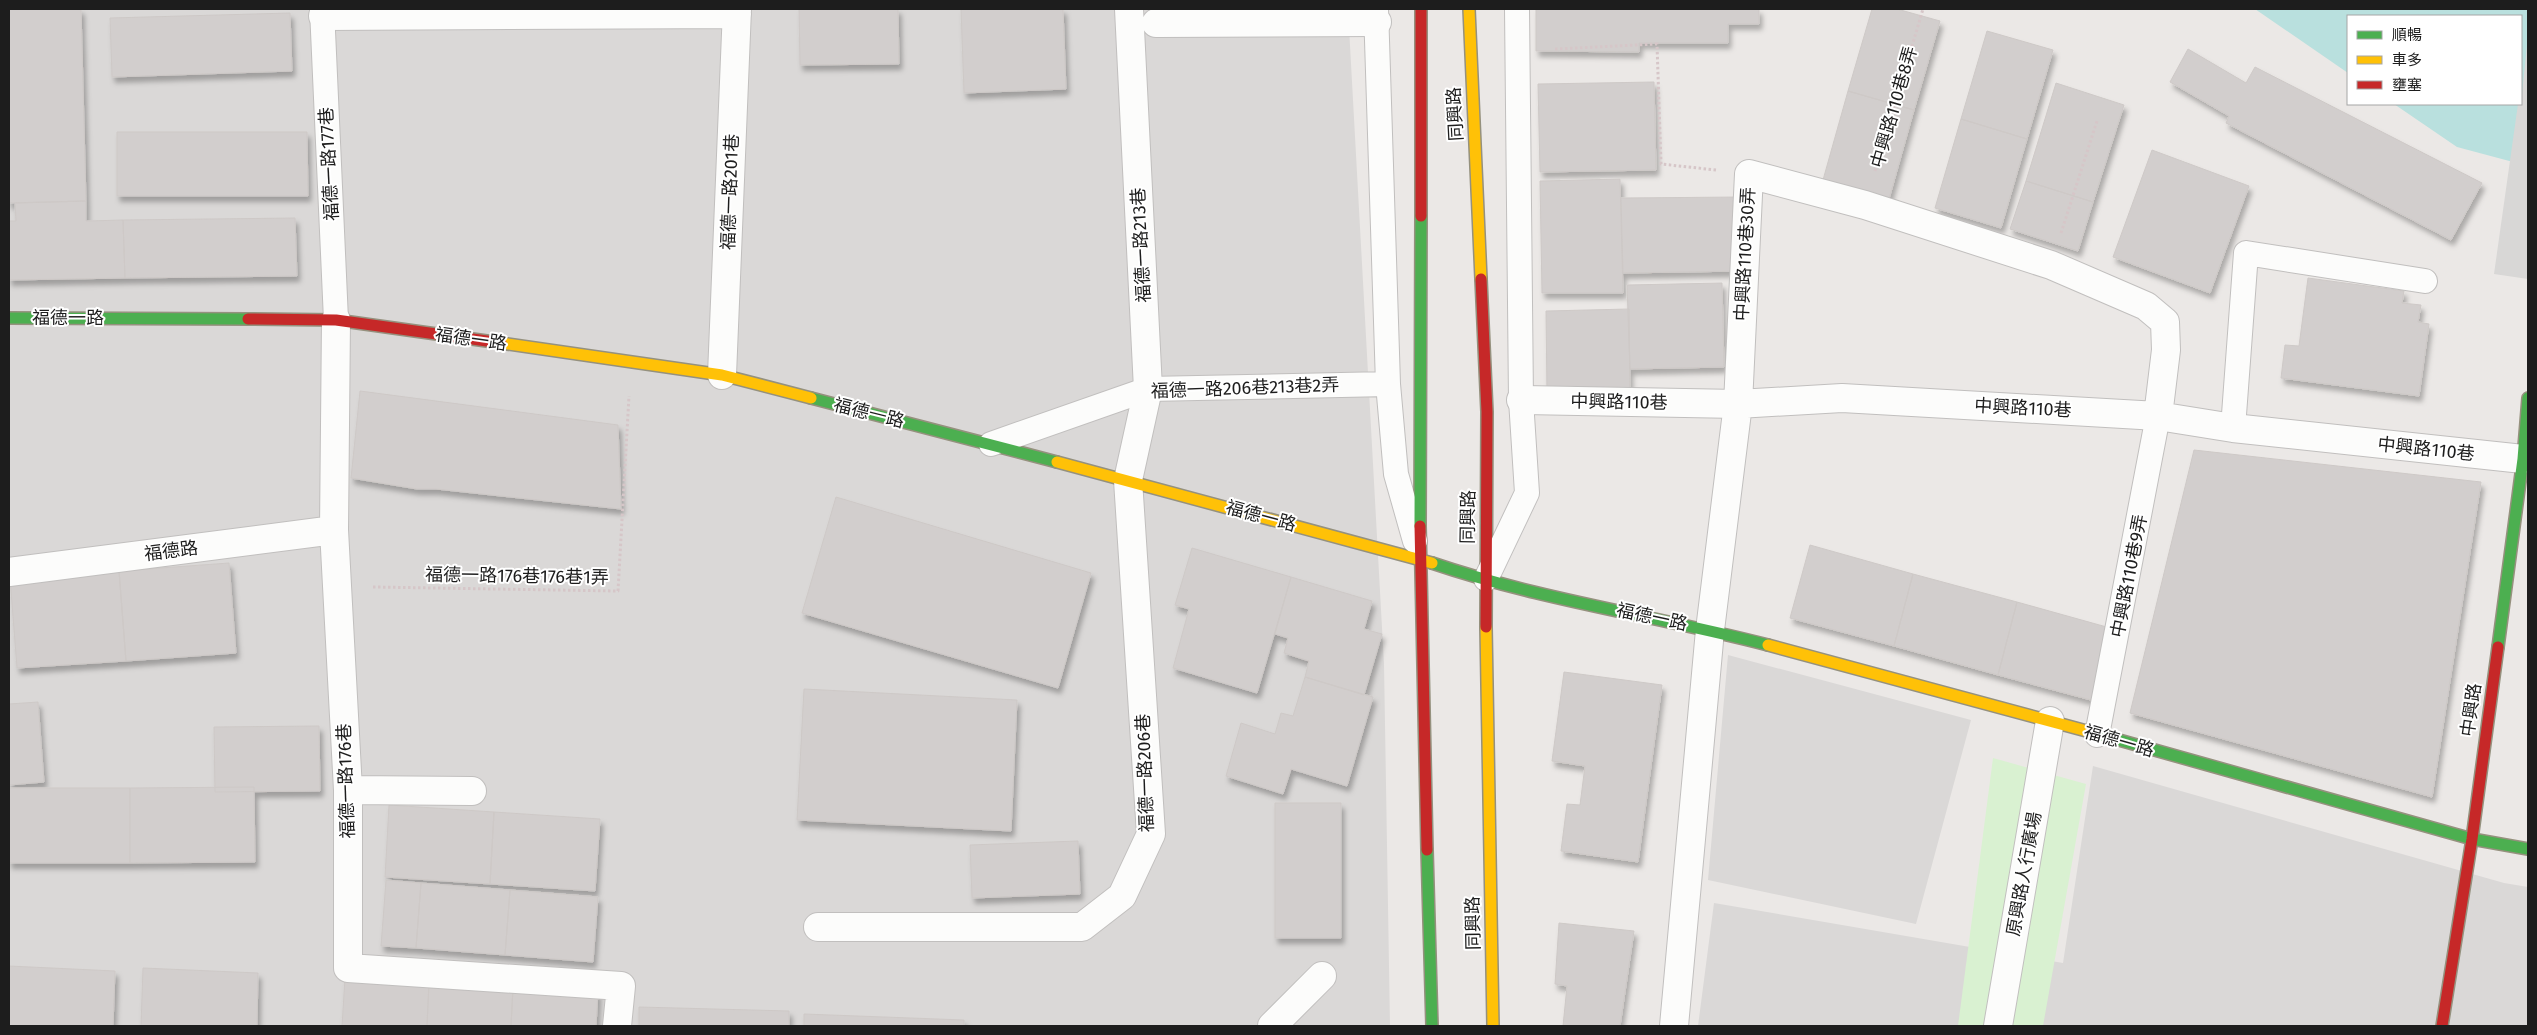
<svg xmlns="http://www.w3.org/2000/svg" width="2537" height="1035" font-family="'Fira Sans','Noto Sans TC',sans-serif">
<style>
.residential{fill:#dad8d7}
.park{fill:#d9f1d1}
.water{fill:#b9e0de}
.pier{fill:#d8d7d6}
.building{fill:#d2cecd;stroke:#cec9c7;filter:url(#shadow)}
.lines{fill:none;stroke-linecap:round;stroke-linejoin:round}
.lane-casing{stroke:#c1bfbe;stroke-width:26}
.street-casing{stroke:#c1bfbe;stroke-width:30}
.fast-casing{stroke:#95917e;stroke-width:14}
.slow-casing{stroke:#95917e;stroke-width:14}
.jam-casing{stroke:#95917e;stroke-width:14}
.path{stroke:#d6c6c8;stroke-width:3;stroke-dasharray:2.5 2.5;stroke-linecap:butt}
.lane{stroke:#fcfcfb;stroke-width:24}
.street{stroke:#fcfcfb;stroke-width:28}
.fast{stroke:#4caf50;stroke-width:11}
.slow{stroke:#ffc107;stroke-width:11}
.jam{stroke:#c62828;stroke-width:11}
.labels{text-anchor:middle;stroke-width:4;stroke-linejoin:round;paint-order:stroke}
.street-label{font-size:18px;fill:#1d1d1d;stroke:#fff}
</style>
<defs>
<filter id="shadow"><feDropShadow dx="3" dy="5.5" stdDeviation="2.5" flood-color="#0004"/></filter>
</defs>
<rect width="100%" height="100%" fill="#ebe8e6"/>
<path class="residential" d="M9,9H1348L1384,664L1390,1026H9Z
M1728,655L1971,720L1916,924L1708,880Z
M2093,766L2504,883L2528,887V1026H1698L1714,903L2063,963Z"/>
<path class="park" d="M1993,758L2086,784L2043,1026H1958Z"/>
<path class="water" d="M2255,9H2528V166L2457,147L2394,104H2521V16H2348V73Z"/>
<path class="pier" d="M2528,35V279L2494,274L2518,104H2521Z"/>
<path class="building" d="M9,9H81L86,201L9,203Z
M799,9H898L899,64L800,65Z
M961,9H1063L1066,89L964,93Z
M1536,9H1759V24H1728V43H1639V52L1536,51Z
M1872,9H1897L1940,21L1914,110L1848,91Z
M290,13L292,71L112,77L110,18Z
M1987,31L2053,50L2027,139L1961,119Z
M2188,49L2246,83L2255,67L2482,183L2451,240L2226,123L2229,116L2170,82Z
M1654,82L1656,170L1540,172L1538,84Z
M2056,83L2124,105L2093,202L2026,181Z
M1848,91L1914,110L1889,199L1823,180Z
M1961,119L2027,139L2001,228L1935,208Z
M117,132H307L308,196H117Z
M2152,150L2249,186L2210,293L2113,257Z
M1620,179L1623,293H1542L1540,181Z
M2026,181L2093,202L2078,251L2010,229Z
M1741,197L1742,271L1623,273L1621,198Z
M86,201V221L123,220L125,278L9,280V221H16L15,203Z
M295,218L297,276L125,278L123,220Z
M2308,278L2404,291L2402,303L2421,305L2418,322L2429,324L2419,396L2281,378L2285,345L2299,346Z
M1722,283L1724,367L1630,369L1627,285Z
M1629,309L1630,395L1547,396L1546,311Z
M360,391L618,425L621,509L436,489H417L351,478Z
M2194,450L2481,482L2432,797L2130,713Z
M836,497L1091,573L1058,688L802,613Z
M1810,545L1913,574L1894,646L1790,618Z
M1192,548L1291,577L1257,693L1173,668L1189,609L1175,605Z
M229,563L236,653L126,661L119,571Z
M119,571L126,661L17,668L10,578Z
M1913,574L2017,602L1998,675L1894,646Z
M1291,577L1372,601L1364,629L1382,634L1364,695L1305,677L1309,661L1284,653L1288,638L1275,634Z
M2017,602L2121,631L2102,703L1998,675Z
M1564,672L1662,685L1638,862L1561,851L1567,804L1580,805L1585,766L1552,761Z
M1305,677L1373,697L1347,786L1291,769L1283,794L1226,776L1241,723L1275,734L1281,713L1293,716Z
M804,689L1017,700L1011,831L797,820Z
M38,702L44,782L9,785V704Z
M319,726L320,791L215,792L214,727Z
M254,787L255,862L130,863V788Z
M9,788H130V863H9Z
M1275,803H1341V938H1275Z
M389,805L494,812L490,884L385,877Z
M494,812L600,819L595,891L490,884Z
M1078,841L1080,894L972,898L970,845Z
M386,880L421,883L416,948L381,946Z
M421,883L510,890L505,955L416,948Z
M510,890L598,897L593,962L505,955Z
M1559,923L1634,931L1620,1026H1563L1567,986L1555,984Z
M9,966L115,971L113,1026H9Z
M143,968L258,973L257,1026H141Z
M345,978L429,983L427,1026H342Z
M429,983L513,988L511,1026H427Z
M513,988L598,992L596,1026H511Z
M639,1007L789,1011V1026H639Z
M804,1014L964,1020V1026H804Z"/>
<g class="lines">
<g class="lane-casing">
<path id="lane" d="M322,9L336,320
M1376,9L1388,384L1396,474L1415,541
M2233,428L2246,253L2425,281
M991,444L1148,389L1388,384
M1486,579L1527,493L1521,400L1517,9
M2097,735L2158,416"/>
</g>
<g class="street-casing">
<path id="street" d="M323,16L737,14
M1156,23L1377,22
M336,320L334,530L348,790V968L621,986L617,1026
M722,375L737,9
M1521,400L1738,404L1842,398L2158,416L2233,428L2523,459
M9,572L334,530
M348,790L472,791
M818,927H1082L1122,896L1151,834L1128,480L1148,389L1129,9
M1272,1026L1322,976
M1674,1026L1710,630L1738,404L1749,174L1865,205L2051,265L2146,306L2165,322L2166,350L2158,416
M1998,1026L2050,721"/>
</g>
<g class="fast-casing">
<path id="fast" d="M9,318L248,319
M811,398L1057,462
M1420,526L1421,216
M1432,563C1541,600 1656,616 1768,645
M2498,647L2523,459L2528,398
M2094,733L2472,839L2528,849
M1427,850L1432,1026"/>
</g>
<g class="slow-casing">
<path id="slow" d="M1469,9L1481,279
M501,343L722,375L811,398
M1057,462L1432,563
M1486,627L1493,1026
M1768,645L2094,733"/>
</g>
<g class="jam-casing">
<path id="jam" d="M1421,216V9
M1481,279L1487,412L1486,627
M248,319L336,320L501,343
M1420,526L1427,850
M2442,1026L2472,839L2498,647"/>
</g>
<path class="path" d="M1555,49L1657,44L1661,164L1716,170
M1875,171L1923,9
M2061,233L2097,121
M373,587L618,591L629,396"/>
<use href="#lane" class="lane"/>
<use href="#street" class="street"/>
<use href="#fast" class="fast"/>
<use href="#slow" class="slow"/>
<use href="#jam" class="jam"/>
</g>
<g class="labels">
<g class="street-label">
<text transform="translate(1894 107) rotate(-74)" y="6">中興路110巷8弄</text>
<text transform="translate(1455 114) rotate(-93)" y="6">同興路</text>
<text transform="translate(329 164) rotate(-93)" y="6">福德一路177巷</text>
<text transform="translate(730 192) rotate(-88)" y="6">福德一路201巷</text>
<text transform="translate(1141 245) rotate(-93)" y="6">福德一路213巷</text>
<text transform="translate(1745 254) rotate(-87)" y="6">中興路110巷30弄</text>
<text x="68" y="324">福德一路</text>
<text transform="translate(471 339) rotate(8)" y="6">福德一路</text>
<text transform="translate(1245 388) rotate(-2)" y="6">福德一路206巷213巷2弄</text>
<text transform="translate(1619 402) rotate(1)" y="6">中興路110巷</text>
<text transform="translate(2023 408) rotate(3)" y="6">中興路110巷</text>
<text transform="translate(869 413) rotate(14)" y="6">福德一路</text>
<text transform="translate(2426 449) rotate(6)" y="6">中興路110巷</text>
<text transform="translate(1261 516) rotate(15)" y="6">福德一路</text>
<text transform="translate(1468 517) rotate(-89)" y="6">同興路</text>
<text transform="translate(171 551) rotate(-7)" y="6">福德路</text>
<text transform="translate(517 576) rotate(1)" y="6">福德一路176巷176巷1弄</text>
<text transform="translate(2129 576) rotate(-79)" y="6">中興路110巷9弄</text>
<text transform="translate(1652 617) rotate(12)" y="6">福德一路</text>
<text transform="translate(2471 710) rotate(-82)" y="6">中興路</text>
<text transform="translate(2119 741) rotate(16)" y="6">福德一路</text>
<text transform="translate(1145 773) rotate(-92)" y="6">福德一路206巷</text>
<text transform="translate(346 781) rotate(-92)" y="6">福德一路176巷</text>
<text transform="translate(2024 874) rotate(-80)" y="6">原興路人行廣場</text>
<text transform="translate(1473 923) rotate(-91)" y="6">同興路</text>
</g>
</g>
<rect width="2537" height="1035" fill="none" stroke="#1d1d1d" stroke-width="20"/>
<rect x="2347" y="15" width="175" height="90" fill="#ffffff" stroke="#a5a5a5"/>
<rect x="2357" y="31" width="25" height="8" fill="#4caf50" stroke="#a5a5a5"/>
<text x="2392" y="40" font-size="15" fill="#1d1d1d">順暢</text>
<rect x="2357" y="56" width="25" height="8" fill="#ffc107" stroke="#a5a5a5"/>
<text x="2392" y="65" font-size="15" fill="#1d1d1d">車多</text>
<rect x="2357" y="81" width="25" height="8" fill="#c62828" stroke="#a5a5a5"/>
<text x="2392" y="90" font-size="15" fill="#1d1d1d">壅塞</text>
</svg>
